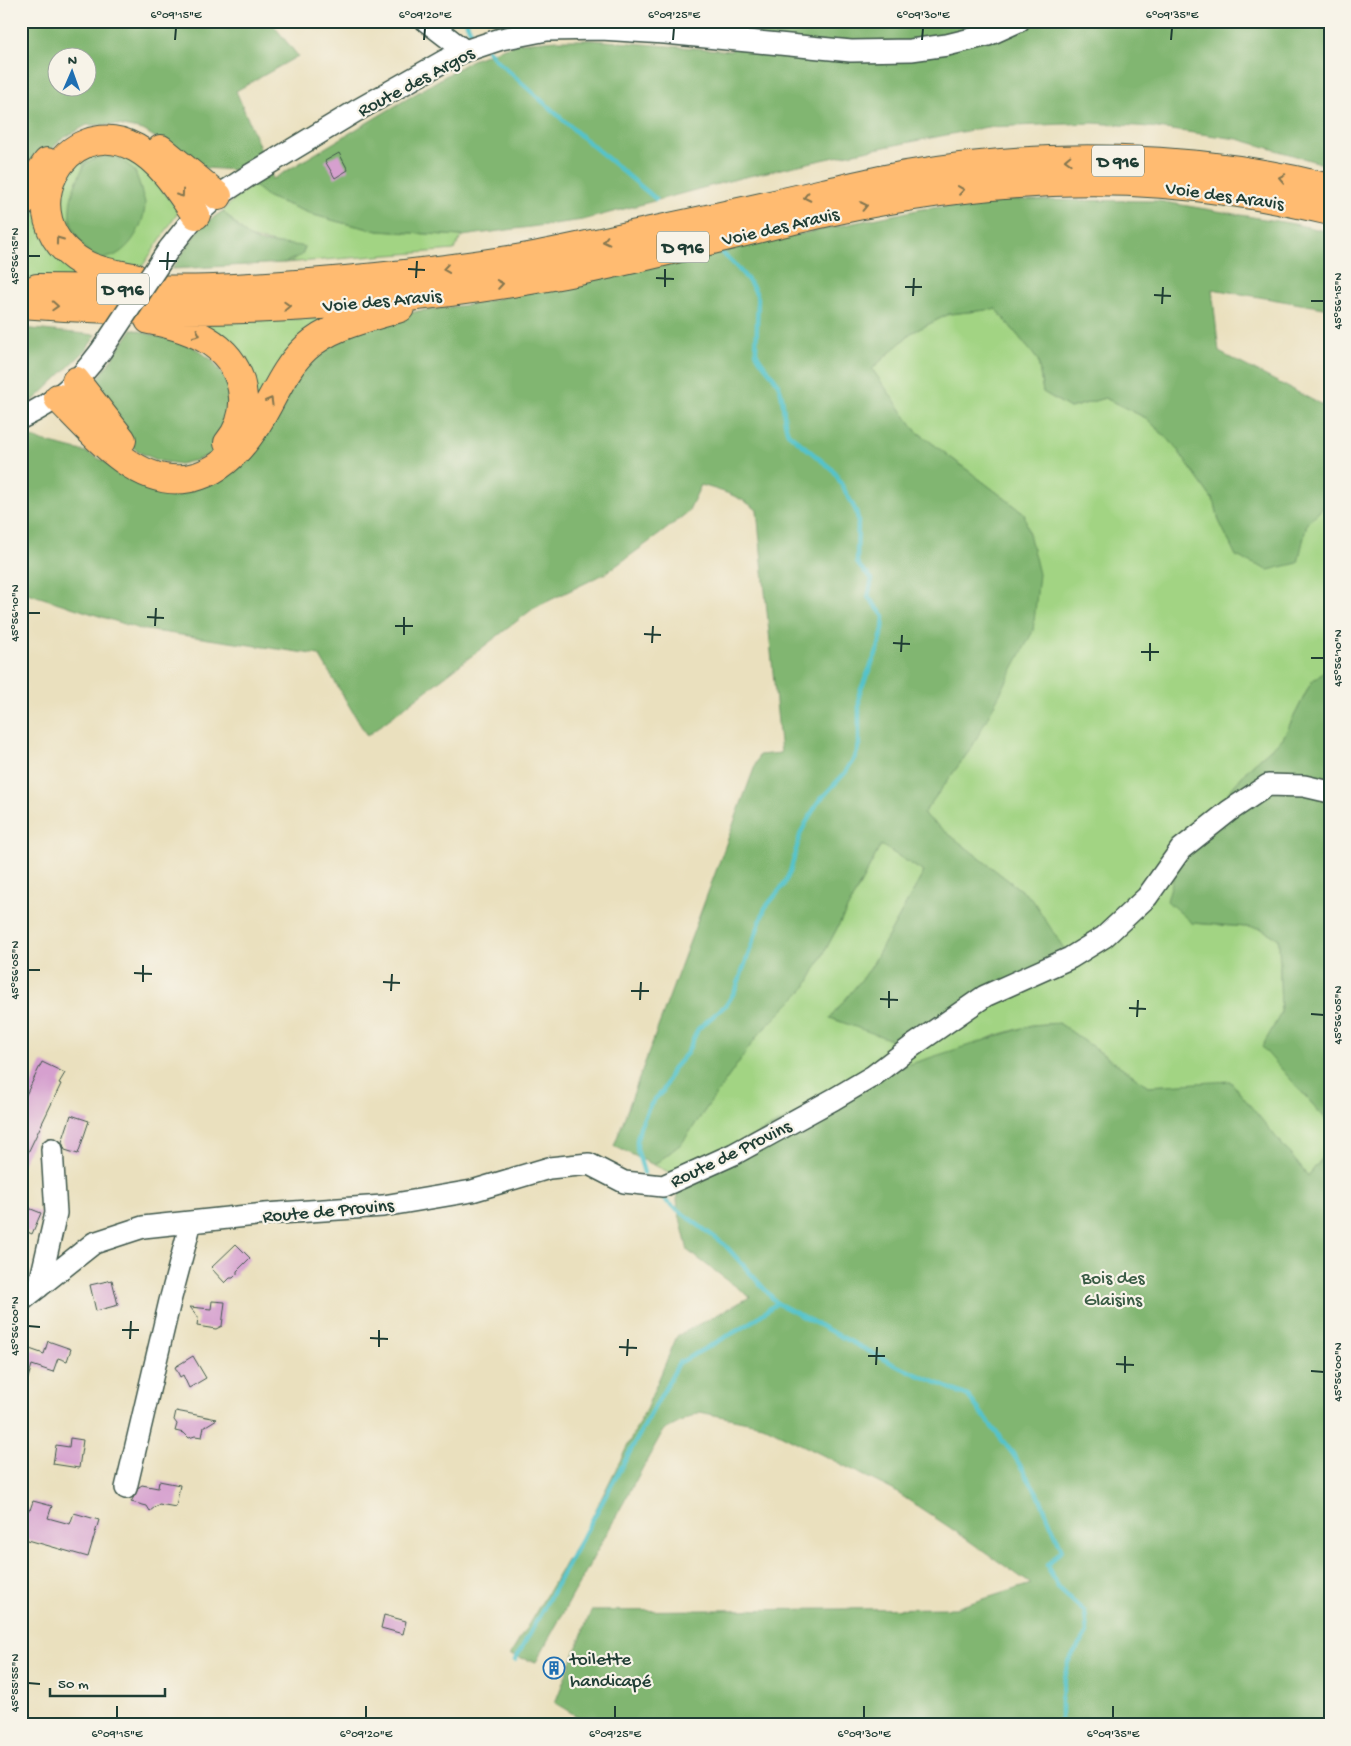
<svg xmlns="http://www.w3.org/2000/svg" width="1351" height="1746" font-family="'Gochi Hand',sans-serif">
<style>
.green{fill:#a2d483;stroke:#60885c;fill-rule:evenodd}
.forest{fill:#81b671;stroke:#507a52;fill-rule:evenodd}
.lines{fill:none;stroke-linecap:round;stroke-linejoin:round}
.stream{stroke:#55c3ca;stroke-width:4.5}
.building{fill:#d6a0cf}
.minor-casing{stroke:#3d5549;stroke-width:24}
.highway-casing{stroke:#3d5549;stroke-width:30}
.minor{stroke:#fff;stroke-width:21}
.highway{stroke:#ffbb71;stroke-width:28}
.minor-bridge-casing{stroke:#3d5549;stroke-width:24;stroke-linecap:butt}
.minor-bridge{stroke:#fff;stroke-width:21}
.oneway{stroke:#84764f}
.ticks{fill:none;stroke:#1f3d34;stroke-width:2}
.labels{text-anchor:middle;stroke-width:4.5;stroke-linejoin:round;paint-order:stroke}
.shield{fill:#f7f3e8;stroke:#60746a;stroke-width:1}
.shield-label{font-size:18px;font-weight:bold;fill:#1f3d34}
.street-label{font-size:19px;fill:#1f3d34;stroke:#f7f3e8}
.park-label{font-size:19px;fill:#395b44;stroke:#f7f3e8}
.poi-label{font-size:19px;fill:#1f3d34;stroke:#f7f3e8;text-anchor:start}
.neatline{fill:none;stroke:#1f3d34;stroke-width:2}
.ticks-label{font-size:12px;text-anchor:middle;fill:#1f3d34}
</style>
<rect width="100%" height="100%" fill="#f7f3e8"/>
<filter id="ink" filterUnits="userSpaceOnUse"><feTurbulence type="fractalNoise" baseFrequency=".02" numOctaves="2"/><feDisplacementMap in="SourceGraphic" scale="10" xChannelSelector="R" yChannelSelector="G"/><feConvolveMatrix kernelMatrix="1 2 1 2 8 2 1 2 1" color-interpolation-filters="sRGB"/></filter>
<filter id="wash" filterUnits="userSpaceOnUse"><feTurbulence type="fractalNoise" baseFrequency=".0096" numOctaves="4" result="noise"/><feDisplacementMap in="SourceGraphic" scale="20" xChannelSelector="R" yChannelSelector="G"/><feGaussianBlur stdDeviation="1.12" result="paint"/><feColorMatrix in="noise" values="0 0 0 0 0 0 0 0 0 0 0 0 0 0 0 0 0 1.4 0 .05"/><feComposite in="paint" operator="in"/></filter>
<g filter="url(#wash)">
<rect width="100%" height="100%" fill="#eae0be"/>
<path class="green" d="M89,150H131L179,211L136,276L67,248L52,188ZM135,171L145,204L80,242C67,218 68,206 77,181Z
M254,185L268,197L314,215L339,222L378,231L462,236L454,250L284,263L302,255L279,244L249,237L223,211L236,197Z
M30,202L75,273L87,285L21,283V222Z
M996,309L1038,360L1043,392L1070,408L1105,398L1146,418L1174,445L1215,503L1219,521L1297,563L1307,523L1330,501V668L1312,681L1283,738L1249,768L1181,849L1192,923L1260,928L1279,939L1281,1013L1263,1047L1330,1124V1149L1308,1176L1230,1082L1148,1086L1059,1023L1032,1025L994,1036L675,1175L654,1165L682,1143L757,1036L806,987L881,845L924,872L870,969L831,1018L1032,899L923,814L972,747L1024,513L916,431L872,369L911,333L949,314Z
M317,318L321,326L250,412L204,332L209,323Z"/>
<path class="forest" d="M21,21H270L298,56L236,91L273,179L472,60L518,43L558,40H592L732,51L728,21H1330V166L1238,139L1150,127L1093,123L987,127L849,154L740,178L583,220L462,236L378,231L339,222L314,215L268,197L234,170L206,168L143,130L118,125H87L60,140L35,170L21,194ZM58,58H88V88H58Z
M110,157C130,162 136,169 141,190C142,194 145,200 145,204C144,241 102,284 78,238C73,229 69,220 70,210C70,193 79,177 85,163L94,159Z
M1010,200L1158,201L1294,224L1330,232V309L1212,289L1219,352L1330,409V501L1307,523L1298,563L1268,570L1236,556L1219,521L1215,503L1174,445L1146,418L1105,398L1070,408L1043,392L1038,360L996,309L949,314L911,333L872,369L916,431L1024,513L1039,574L1033,631L972,747L923,814L1032,899L1070,958L911,1047L830,1018L870,969L924,872L881,845L806,987L757,1036L682,1143L654,1165L614,1146L759,755L781,753L757,510C740,496 722,491 701,485L688,512L660,534L606,573L534,608L367,736L319,655L140,629L21,591V433L42,441L86,452L144,482L182,489L226,478L254,449L310,359L334,336L418,311L467,305L771,240L922,209Z
M223,211C230,219 239,229 248,236C263,247 288,242 305,247L302,255L284,263L172,269L202,225Z
M21,328L96,335L85,351L35,399L21,407Z
M132,329L192,346L212,360L226,380L232,394L226,439L212,454L197,460L180,464L160,461L138,452L115,428L96,392L98,379Z
M1330,668V1124L1262,1047L1281,1013L1279,939L1260,928L1192,923L1167,901L1181,849L1249,768L1283,738L1312,681Z
M1059,1023L1148,1086L1230,1081L1308,1176L1330,1149V1725H592L555,1703L591,1611L955,1608L1031,1584L949,1527L893,1490L762,1425L700,1412L663,1431L536,1662L510,1655L586,1529L647,1407L677,1336L750,1297L688,1251L678,1210L675,1175L873,1076L1032,1025Z"/>
<g class="lines">
<path class="stream" d="M466,21L470,30L479,41
M488,50L495,59L581,136L656,199
M644,1173L637,1149V1140L640,1127L648,1109L654,1100L663,1091L672,1070L687,1053L698,1029L727,1004L736,989L765,908L783,886L790,872L801,832L818,802L845,773L856,755L859,745V694L878,649L883,629L884,616L868,597L872,579C867,572 860,570 857,562L858,519L856,511L834,471L788,433C782,419 785,404 780,389C776,375 761,366 756,352L758,298C755,285 732,261 721,252
M655,1193L725,1245L777,1303L897,1366L968,1396L1013,1454L1039,1496L1062,1550L1047,1565L1058,1588L1085,1612L1087,1633L1068,1662L1061,1701V1725
M515,1660L679,1363L749,1324L777,1303"/>
</g>
<g id="blocks">
<path class="building" d="M339,153L348,170L335,178L325,161Z
M42,1062L65,1073L59,1083L61,1084L21,1167V1105Z
M71,1115L89,1121L78,1154L65,1150L62,1142Z
M21,1205L41,1213L32,1234L21,1229Z
M236,1244L250,1258L237,1271V1274L233,1278H230L225,1283L211,1268Z
M112,1280L118,1305L96,1311L90,1285Z
M212,1301L225,1302L222,1326L216,1329L197,1326L198,1317L190,1307L211,1309Z
M48,1341L71,1349L67,1361L58,1358L53,1372L32,1365L24,1391H21V1346L44,1354Z
M193,1356L206,1378L189,1388L183,1375L180,1377L175,1367Z
M176,1411L217,1419L204,1427L202,1437L195,1436L189,1438L184,1433L175,1431L177,1424L174,1420Z
M70,1438L83,1440L79,1468L53,1464L56,1445L69,1447Z
M159,1481L180,1485L176,1507L159,1504L150,1511L147,1506L131,1502L139,1487L142,1485L158,1488Z
M33,1501L52,1506L48,1518L70,1524L74,1513L99,1520L88,1557L21,1538V1511L24,1512L25,1508L30,1510Z
M384,1615L406,1621L403,1634L381,1628Z"/>
</g>
</g>
<g filter="url(#ink)">
<use href="#blocks" fill-opacity="0" stroke="#3d5549" stroke-width="1"/>
<g class="lines">
<g class="minor-casing">
<path id="minor" d="M426,21L465,51
M169,249L196,215L218,196L250,175L356,111L446,60L465,51L501,39L547,30L601,29L665,33L851,51L911,50L947,45L988,35L1019,21
M21,418C58,401 77,383 101,351
M39,1287L56,1213L52,1149
M21,1301L94,1243L143,1227L265,1214L383,1206L472,1191L549,1168L589,1164L624,1182L663,1186L734,1154L834,1099L873,1076L911,1047L985,996L1070,958L1104,937L1147,897L1181,849L1229,811L1268,785L1304,786L1330,792
M126,1488L170,1301L191,1222"/>
</g>
<g class="highway-casing">
<path id="highway" d="M161,149L218,196
M21,204L31,185L47,162
M134,277C118,274 98,272 83,263C5,218 65,109 136,148C162,162 179,191 196,215
M37,288C96,288 156,291 214,289C319,284 424,274 528,257C571,249 613,239 656,230C712,218 767,206 823,193C850,187 878,180 906,175C1043,151 1195,154 1330,188
M21,304C201,318 387,307 564,274C681,252 796,214 914,196C1016,180 1123,175 1225,191C1261,196 1295,203 1330,211
M149,320C193,328 239,346 243,397C244,414 239,430 228,443
M76,381L122,440
M58,398C79,419 100,443 124,460C179,499 225,475 257,424C273,399 284,368 306,348C331,325 369,318 400,308"/>
</g>
<use href="#minor" class="minor"/>
<use href="#highway" class="highway"/>
<g class="minor-bridge-casing">
<path id="minor-bridge" d="M101,351L169,249"/>
</g>
<use href="#minor-bridge" class="minor-bridge"/>
</g>
<defs><path id="oneway-chevron" d="M-2-3.5L2.5 0L-2 3.5" fill="none" stroke-width="1.6" stroke-linecap="round" stroke-linejoin="round" transform="scale(1.25)"/></defs>
<g class="oneway">
<use href="#oneway-chevron" transform="translate(1068 160) rotate(178)"/>
<use href="#oneway-chevron" transform="translate(1282 178) rotate(-169)"/>
<use href="#oneway-chevron" transform="translate(961 190) rotate(-8)"/>
<use href="#oneway-chevron" transform="translate(181 194) rotate(54)"/>
<use href="#oneway-chevron" transform="translate(807 197) rotate(168)"/>
<use href="#oneway-chevron" transform="translate(864 206) rotate(-12)"/>
<use href="#oneway-chevron" transform="translate(59 240) rotate(-126)"/>
<use href="#oneway-chevron" transform="translate(606 241) rotate(167)"/>
<use href="#oneway-chevron" transform="translate(446 269) rotate(172)"/>
<use href="#oneway-chevron" transform="translate(500 284) rotate(-9)"/>
<use href="#oneway-chevron" transform="translate(55 306) rotate(3)"/>
<use href="#oneway-chevron" transform="translate(287 306) rotate(-3)"/>
<use href="#oneway-chevron" transform="translate(197 334) rotate(25)"/>
<use href="#oneway-chevron" transform="translate(270 401) rotate(-60)"/>
</g>
</g>
<path class="ticks" d="M175,40L176,28M424,40L425,28M673,40L674,28M922,40L923,28M1171,40L1172,28M28,256H40M159,261H177M408,269L425,270M167,270L168,252M416,278L417,261M656,278L674,279M665,287V269M905,287H922M1154,295L1171,296M913,296L914,278M1311,301H1324M1162,304L1163,287M28,613H40M147,617L164,618M155,626L156,608M395,626H413M644,634L661,635M404,635V617M652,643L653,626M893,643L910,644M901,652L902,635M1141,652H1159M1311,658H1324M1150,661V643M28,970H40M134,973L152,974M143,982V965M383,982L400,983M391,991L392,974M631,991H649M880,999L898,1000M640,1000L641,982M889,1008V991M1129,1008L1146,1009M1311,1014L1324,1015M1137,1017L1138,1000M28,1326L40,1327M122,1330H139M370,1338L388,1339M130,1339L131,1321M379,1347V1330M619,1347L637,1348M627,1356L628,1339M868,1356H885M1116,1364L1134,1365M876,1365L877,1347M1311,1371L1324,1372M1125,1373V1356M28,1683L40,1684M117,1718V1706M366,1718V1706M615,1718V1706M864,1718V1706M1113,1718V1706"/>
<defs>
<g id="building-ring" transform="scale(1.125)"><circle r="9.5" fill="#f7f3e8" stroke="#1f6fb2" stroke-width="1.5"/><path d="M-4-6H4V6H1V3H-1V6H-4ZM-2.5-4.3h1.7v1.8h-1.7ZM.8-4.3h1.7v1.8H.8ZM-2.5-1h1.7V.8h-1.7ZM.8-1h1.7V.8H.8Z" fill="#1f6fb2"/></g>
</defs>
<g fill-rule="evenodd">
<use href="#building-ring" x="554" y="1668"/>
</g>
<g class="labels">
<g class="shield">
<rect x="1092" y="145.5" width="52" height="31" rx="4"/>
<rect x="657" y="231.5" width="52" height="31" rx="4"/>
<rect x="97" y="273.5" width="52" height="31" rx="4"/>
</g>
<g class="shield-label">
<text x="1118" y="167">D 916</text>
<text x="683" y="253">D 916</text>
<text x="123" y="295">D 916</text>
</g>
<g class="street-label">
<text transform="translate(415 80) rotate(-28)" y="7">Route des Argos</text>
<text transform="translate(1225 194) rotate(8)" y="7">Voie des Aravis</text>
<text transform="translate(780 225) rotate(-13)" y="7">Voie des Aravis</text>
<text transform="translate(382 299) rotate(-5)" y="7">Voie des Aravis</text>
<text transform="translate(730 1152) rotate(-26)" y="7">Route de Provins</text>
<text transform="translate(328 1209) rotate(-5)" y="7">Route de Provins</text>
</g>
<g class="park-label">
<text x="1113" y="1283">Bois des<tspan x="1113" dy="22">Glaisins</tspan></text>
</g>
<g class="poi-label">
<text x="570" y="1664">toilette<tspan x="570" dy="22">handicapé</tspan></text>
</g>
</g>
<rect width="1351" height="1746" fill="none" stroke="#f7f3e8" stroke-width="55"/>
<g transform="translate(72 72) rotate(2)"><circle r="24" fill="#f7f3e8" stroke="#a1aaa0"/>
<path d="M0-4L9 19L0 12L-9 19Z" fill="#1f6fb2"/>
<text y="-8" font-size="14" font-weight="bold" text-anchor="middle" fill="#1f3d34">N</text>
</g>
<path d="M50 1688v8h115v-8" fill="none" stroke="#1f3d34" stroke-width="2.5"/>
<text x="58" y="1688" font-size="15" fill="#1f3d34" stroke="#f7f3e8" stroke-width="4" paint-order="stroke">50 m</text>
<rect x="28" y="28" width="1296" height="1690" class="neatline"/>
<g class="ticks-label">
<text x="176" y="18">6°09'15"E</text>
<text x="425" y="18">6°09'20"E</text>
<text x="674" y="18">6°09'25"E</text>
<text x="923" y="18">6°09'30"E</text>
<text x="1172" y="18">6°09'35"E</text>
<text transform="translate(14 256) rotate(-90)" y="4">45°56'15"N</text>
<text transform="translate(1337 301) rotate(-90)" y="4">45°56'15"N</text>
<text transform="translate(14 613) rotate(-90)" y="4">45°56'10"N</text>
<text transform="translate(1337 658) rotate(-90)" y="4">45°56'10"N</text>
<text transform="translate(14 970) rotate(-90)" y="4">45°56'05"N</text>
<text transform="translate(1337 1015) rotate(-90)" y="4">45°56'05"N</text>
<text transform="translate(14 1326) rotate(-90)" y="4">45°56'00"N</text>
<text transform="translate(1337 1372) rotate(-90)" y="4">45°56'00"N</text>
<text transform="translate(14 1683) rotate(-90)" y="4">45°55'55"N</text>
<text x="117" y="1737">6°09'15"E</text>
<text x="366" y="1737">6°09'20"E</text>
<text x="615" y="1737">6°09'25"E</text>
<text x="864" y="1737">6°09'30"E</text>
<text x="1113" y="1737">6°09'35"E</text>
</g>
</svg>
